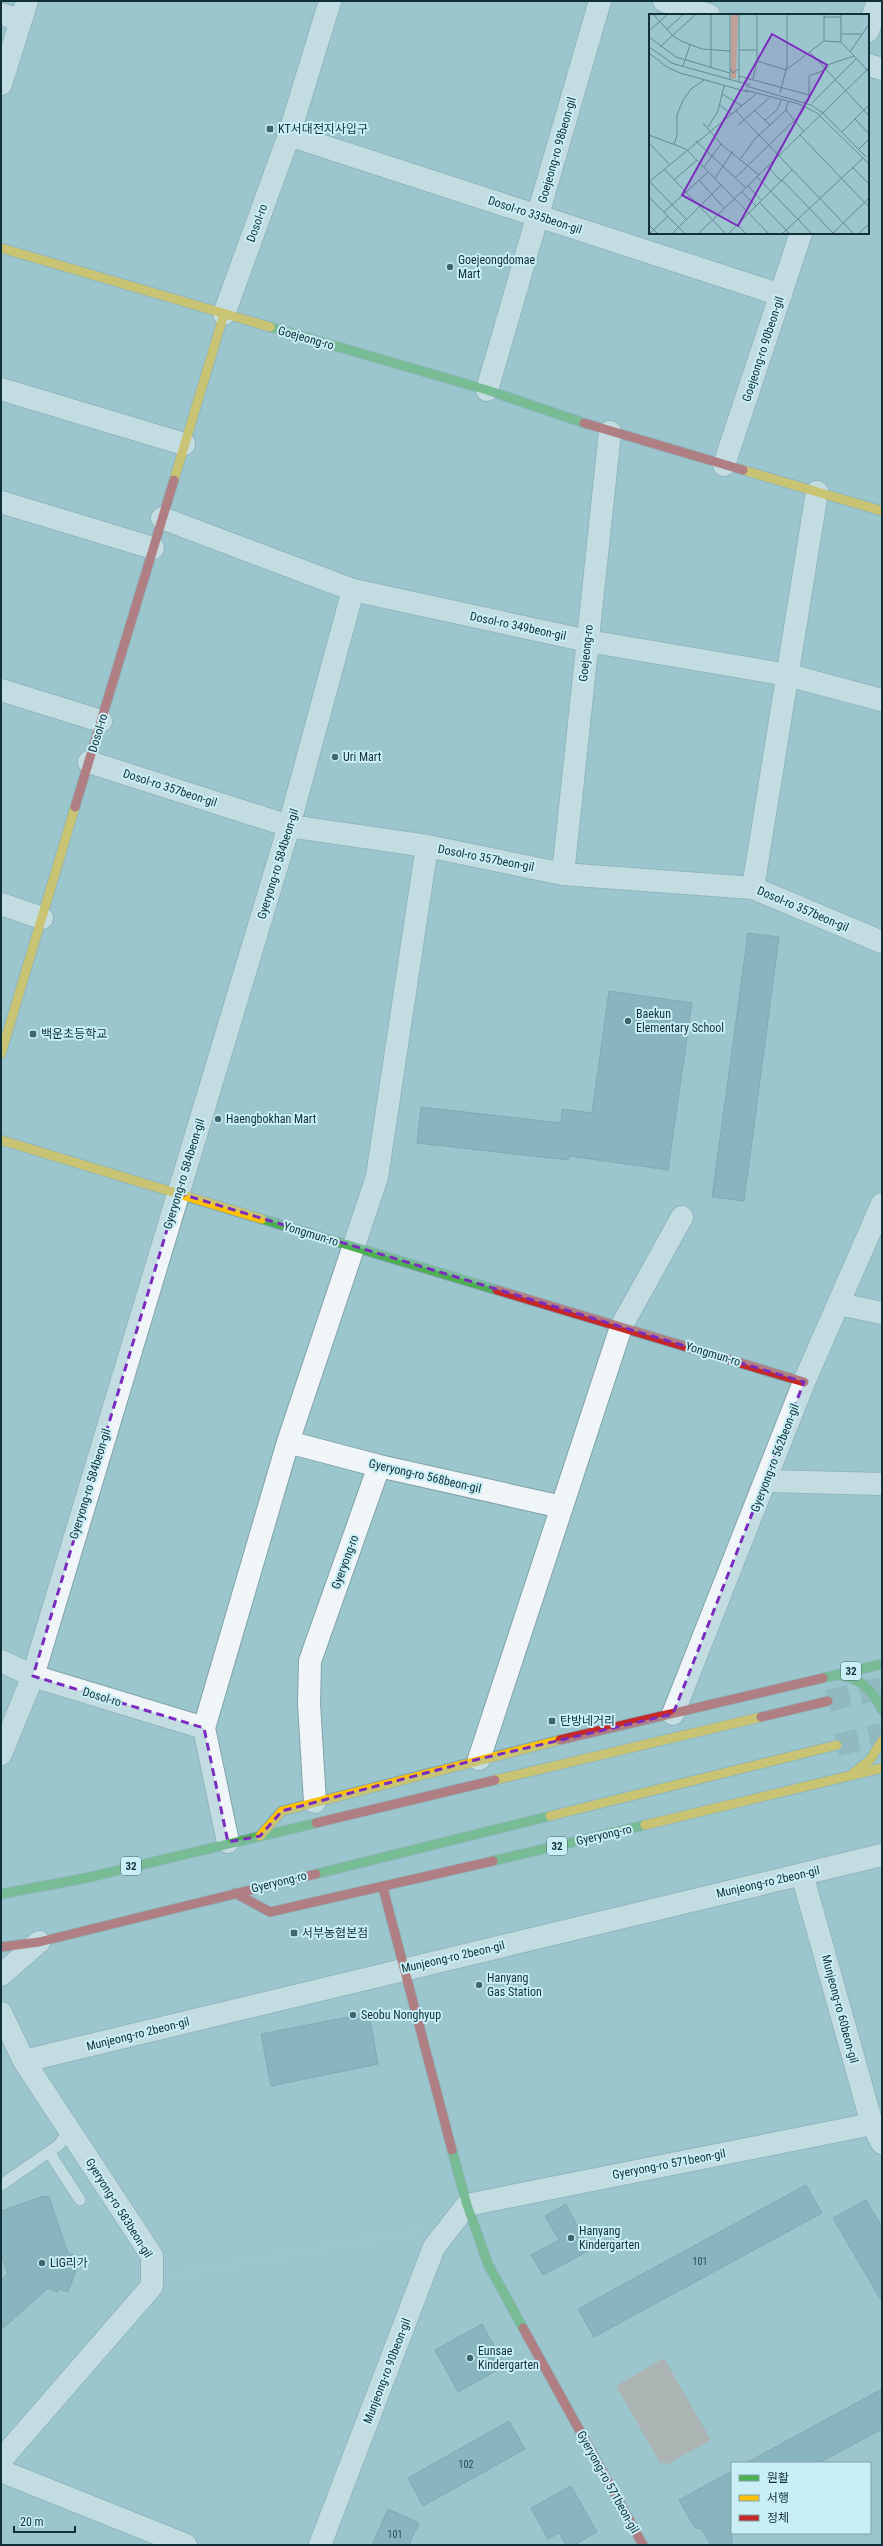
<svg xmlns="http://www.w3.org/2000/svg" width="883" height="2546" font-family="'Roboto Condensed','Noto Sans KR',sans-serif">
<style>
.green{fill:#c19e96}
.building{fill:#719fad;stroke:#65858e}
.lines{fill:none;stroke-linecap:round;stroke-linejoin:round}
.primary-tunnel{stroke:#80a8b0;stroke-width:22;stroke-dasharray:22 11;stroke-linecap:butt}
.lane-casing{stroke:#80a2a9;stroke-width:13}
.street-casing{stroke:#80a2a9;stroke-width:24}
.fast-casing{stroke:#80a2a9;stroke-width:11}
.slow-casing{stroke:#80a2a9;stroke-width:11}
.jam-casing{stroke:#80a2a9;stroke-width:11}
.path{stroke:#c1ced1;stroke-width:2.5;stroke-dasharray:1 3;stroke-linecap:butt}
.lane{stroke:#f0f6f8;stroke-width:11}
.street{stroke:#f0f6f8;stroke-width:22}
.fast{stroke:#4caf50;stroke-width:9}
.slow{stroke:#ffc107;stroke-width:9}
.jam{stroke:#c62828;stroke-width:9}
.marked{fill:none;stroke:#7b2cbf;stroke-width:3;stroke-dasharray:8 5;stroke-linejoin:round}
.poi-dot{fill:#41656c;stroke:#c9eef6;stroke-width:1.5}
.labels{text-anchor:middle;stroke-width:4;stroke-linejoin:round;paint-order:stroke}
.number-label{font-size:10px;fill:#284c55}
.shield{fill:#c9eef6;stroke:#486a71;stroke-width:1}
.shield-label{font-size:11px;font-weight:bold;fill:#103138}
.poi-label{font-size:12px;fill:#103138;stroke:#c9eef6;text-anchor:start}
.street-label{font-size:12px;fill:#103138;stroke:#c9eef6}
.inset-road{fill:none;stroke:#648a92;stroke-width:1}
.view{fill:#7b2cbf;fill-opacity:0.15;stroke:#7b2cbf;stroke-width:2}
.inset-edge{fill:none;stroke:#103138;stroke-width:2}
</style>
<rect width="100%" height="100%" fill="#9cc6ce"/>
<path class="green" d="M664,2358L711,2440L668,2464L660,2463L616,2386Z"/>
<path class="building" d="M748,933L779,937L744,1201L712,1197Z
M609,991L692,1003L668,1170L569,1156L568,1160L417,1143L421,1107L561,1123L562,1109L592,1113Z
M369,2013L378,2064L271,2086L261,2034Z
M806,2185L822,2213L594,2337L578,2309Z
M44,2196L49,2197L68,2253L81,2258L68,2292L59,2289L57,2292L48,2288L1,2330V2280L8,2274L1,2255V2211Z
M866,2200L882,2227V2302L833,2218Z
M566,2204L590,2250L543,2275L531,2255L559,2240L545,2216Z
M482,2324L505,2366L458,2392L435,2350Z
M882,2389V2429L819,2463H746Z
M509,2421L525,2449L423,2506L408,2478Z
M732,2471V2545H711L702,2529L695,2528L679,2500Z
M571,2486L597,2532L574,2545H566L559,2533L548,2539L531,2508Z
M388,2509L419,2523L409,2545H372Z"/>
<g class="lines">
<path class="primary-tunnel" d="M828,1701L882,1688
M837,1745L882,1734"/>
<g class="lane-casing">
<path id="lane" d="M49,2152L80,2200
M1,2185L59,2145L69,2130"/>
</g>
<g class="street-casing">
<path id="street" d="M664,1L709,15
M1,14L21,20
M868,31L878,1
M868,65L882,69
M1,84L27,1
M289,135L781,295
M224,314L289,135L330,1
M1,389L184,444
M487,390L600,1
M724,465L801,233
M1,502L153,548
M162,518L353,590L588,641L788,675L882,700
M1,690L101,721
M89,762L289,826L427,846L563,874L753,888L882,942
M563,874L610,432
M753,888L817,492
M1,904L42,918
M839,1304L882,1313
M288,1442L379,1466L562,1507
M766,1481L882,1484
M1,1661L33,1676L204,1728
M673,1714L804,1382L882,1204
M1,1754L33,1676L289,826L353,590
M479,1759L621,1327L682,1217
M315,1802L309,1704L310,1661L379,1466
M228,1842L204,1728L288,1442L377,1177L427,846
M802,1874L872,2124L882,2143
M1,1975L39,1942
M1,2013L24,2061L152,2256V2286L1,2460
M24,2061L882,1855
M1,2471L186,2545
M320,2545L434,2247L467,2205L872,2124"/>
</g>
<g class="fast-casing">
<path id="fast" d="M270,327L487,390L584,423
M262,1219L497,1290
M835,1675C858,1676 873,1690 882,1710
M823,1678L882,1664
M493,1861L645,1825
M316,1874L550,1816
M1,1894L86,1878L316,1823
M452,2150L467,2205L488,2264L523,2328"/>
</g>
<g class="slow-casing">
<path id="slow" d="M1,248L270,327
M743,470L882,511
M174,480L224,314
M1,1054L75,807
M1,1140L262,1219
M853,1773L870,1760L882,1741
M495,1780L761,1717
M550,1816L837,1745
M645,1825L882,1768
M260,1836L282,1811L560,1740"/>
</g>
<g class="jam-casing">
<path id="jam" d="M584,423L743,470
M75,807L174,480
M497,1290L804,1382
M761,1717L828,1701
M560,1740L823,1678
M316,1823L495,1780
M383,1888L452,2150
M235,1893L270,1912L493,1861
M1,1947L39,1942L316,1874
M523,2328L643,2545"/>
</g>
<path class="path" d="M172,2276L421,2230"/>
<use href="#lane" class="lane"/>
<use href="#street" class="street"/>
<use href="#fast" class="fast"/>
<use href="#slow" class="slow"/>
<use href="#jam" class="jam"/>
</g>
<path d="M0 0H883V2546H0ZM178,1193L804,1382L673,1714L479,1759L282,1811L260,1836L228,1842L204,1728L33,1676Z" fill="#9cc6ce" fill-opacity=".55" fill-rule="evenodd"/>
<path class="marked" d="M178,1193L804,1382L673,1714L479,1759L282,1811L260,1836L228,1842L204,1728L33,1676Z"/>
<g class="poi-dot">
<rect x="266" y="125" width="8" height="8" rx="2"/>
<circle cx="450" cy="267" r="4"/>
<circle cx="335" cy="757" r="4"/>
<circle cx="628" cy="1021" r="4"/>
<rect x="29" y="1030" width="8" height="8" rx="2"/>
<circle cx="218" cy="1119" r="4"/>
<rect x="548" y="1717" width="8" height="8" rx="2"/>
<rect x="290" y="1929" width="8" height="8" rx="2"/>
<circle cx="479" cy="1985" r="4"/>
<circle cx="353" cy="2015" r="4"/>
<circle cx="571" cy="2238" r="4"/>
<circle cx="42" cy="2263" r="4"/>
<circle cx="470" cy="2358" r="4"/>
</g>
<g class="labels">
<g class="number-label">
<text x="700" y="2265">101</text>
<text x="466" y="2468">102</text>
<text x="395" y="2538">101</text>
</g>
<g class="shield">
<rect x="841" y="1662" width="20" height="18" rx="3"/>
<rect x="547" y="1837" width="20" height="18" rx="3"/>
<rect x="121" y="1857" width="20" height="18" rx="3"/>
</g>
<g class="shield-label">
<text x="851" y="1675">32</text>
<text x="557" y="1850">32</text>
<text x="131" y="1870">32</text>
</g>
<g class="poi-label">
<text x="278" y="133">KT서대전지사입구</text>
<text x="458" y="264">Goejeongdomae<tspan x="458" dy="14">Mart</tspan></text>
<text x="343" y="761">Uri Mart</text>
<text x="636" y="1018">Baekun<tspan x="636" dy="14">Elementary School</tspan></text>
<text x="41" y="1038">백운초등학교</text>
<text x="226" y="1123">Haengbokhan Mart</text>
<text x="560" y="1725">탄방네거리</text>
<text x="302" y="1937">서부농협본점</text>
<text x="487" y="1982">Hanyang<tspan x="487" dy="14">Gas Station</tspan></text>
<text x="361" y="2019">Seobu Nonghyup</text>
<text x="579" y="2235">Hanyang<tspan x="579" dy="14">Kindergarten</tspan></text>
<text x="50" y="2267">LIG리가</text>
<text x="478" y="2355">Eunsae<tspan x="478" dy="14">Kindergarten</tspan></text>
</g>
<g class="street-label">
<text transform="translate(557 150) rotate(-74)" y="4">Goejeong-ro 98beon-gil</text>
<text transform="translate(535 215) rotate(18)" y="4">Dosol-ro 335beon-gil</text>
<text transform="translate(257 223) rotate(-70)" y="4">Dosol-ro</text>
<text transform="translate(306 338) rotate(16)" y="4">Goejeong-ro</text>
<text transform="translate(763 349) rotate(-72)" y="4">Goejeong-ro 90beon-gil</text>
<text transform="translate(518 626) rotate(12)" y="4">Dosol-ro 349beon-gil</text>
<text transform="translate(586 653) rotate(-84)" y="4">Goejeong-ro</text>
<text transform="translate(98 733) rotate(-73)" y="4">Dosol-ro</text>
<text transform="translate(170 788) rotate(18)" y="4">Dosol-ro 357beon-gil</text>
<text transform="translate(486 858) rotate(11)" y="4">Dosol-ro 357beon-gil</text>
<text transform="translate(278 864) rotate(-73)" y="4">Gyeryong-ro 584beon-gil</text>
<text transform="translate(803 909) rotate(23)" y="4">Dosol-ro 357beon-gil</text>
<text transform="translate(184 1174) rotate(-73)" y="4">Gyeryong-ro 584beon-gil</text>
<text transform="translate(311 1234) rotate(17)" y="4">Yongmun-ro</text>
<text transform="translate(713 1354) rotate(17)" y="4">Yongmun-ro</text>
<text transform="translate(775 1458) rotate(-69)" y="4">Gyeryong-ro 562beon-gil</text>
<text transform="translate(425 1476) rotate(13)" y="4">Gyeryong-ro 568beon-gil</text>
<text transform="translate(90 1484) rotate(-73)" y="4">Gyeryong-ro 584beon-gil</text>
<text transform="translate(345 1562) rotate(-70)" y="4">Gyeryong-ro</text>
<text transform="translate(102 1697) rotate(17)" y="4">Dosol-ro</text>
<text transform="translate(604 1835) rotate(-13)" y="4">Gyeryong-ro</text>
<text transform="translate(279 1882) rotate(-14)" y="4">Gyeryong-ro</text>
<text transform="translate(768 1882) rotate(-13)" y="4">Munjeong-ro 2beon-gil</text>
<text transform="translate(453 1957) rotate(-13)" y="4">Munjeong-ro 2beon-gil</text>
<text transform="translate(840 2009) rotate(75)" y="4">Munjeong-ro 60beon-gil</text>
<text transform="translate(138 2034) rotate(-14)" y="4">Munjeong-ro 2beon-gil</text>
<text transform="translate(669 2164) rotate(-11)" y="4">Gyeryong-ro 571beon-gil</text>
<text transform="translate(119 2208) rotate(58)" y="4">Gyeryong-ro 583beon-gil</text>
<text transform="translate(387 2371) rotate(-69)" y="4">Munjeong-ro 90beon-gil</text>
<text transform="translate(608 2482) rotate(61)" y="4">Gyeryong-ro 571beon-gil</text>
</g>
</g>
<g transform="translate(649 14)">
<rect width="220" height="220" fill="#9cc6ce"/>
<path d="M82,0H89L87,65L82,64Z" fill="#c19e96"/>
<path class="inset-road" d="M4,0L23,21L32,27L53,35L81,37M81,0V65M192,0V28L220,58M175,3H192M18,15L35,0M0,17L19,0M192,20H212M0,23L27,43L81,59M175,27V0M175,27L192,28M0,33L23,49M11,33L47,0M90,36H108M161,38L220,102M201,38L220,10M0,39L18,53L31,59L99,78M108,47L137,56L175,27M22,49L101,71M34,52L41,31M62,54V0M81,54L84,59L89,55M90,62L160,81M104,65L108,47V0M90,68V0M97,72L162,91L174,99L217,143M96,76L150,90L168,99L220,150M131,79L138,52V0M73,80L93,92M155,88L160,86V62L176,56L181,50L205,42M163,89L207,45M71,91L82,100M137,96L155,118M87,97L205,220M106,97L121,111M206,105L220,120M116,106L128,96L132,87M54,109L72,130L110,161M89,111L120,84M59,113L69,97L75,72M193,118L220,91M0,121L37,135L120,220M151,121L220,193M47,127L97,174M0,129L20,150M25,130L28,122V101L34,86L42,75L55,66M210,135L220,125M92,144L106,125L137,96L139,88M55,153L72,130M119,153L132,167M203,153L220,170M15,155L77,220M87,163L152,100L156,93M108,163L163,220M66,164L84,137M25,166L48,146M50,166L75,194M133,166L184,219M0,167L37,205M0,168L107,80M99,172L113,187M93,178L107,192M0,183L36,220M111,189L141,220M15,198L59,158M88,210L97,220M0,211L9,220M184,219L220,184M0,220L19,202M23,220L72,171M49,220L220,54M79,220L144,155M133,220L214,144M209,220L220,210"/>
<path class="view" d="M123,20L178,51L89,212L33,181Z"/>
<rect width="220" height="220" class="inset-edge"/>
</g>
<rect width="883" height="2546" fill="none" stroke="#103138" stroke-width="4"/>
<rect x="731" y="2462" width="140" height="72" fill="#c9eef6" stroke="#7fa2aa"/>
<rect x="739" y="2475" width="20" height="6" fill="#4caf50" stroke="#7fa2aa"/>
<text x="767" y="2482" font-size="12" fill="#103138">원활</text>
<rect x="739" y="2495" width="20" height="6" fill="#ffc107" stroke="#7fa2aa"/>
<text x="767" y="2502" font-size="12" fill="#103138">서행</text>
<rect x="739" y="2515" width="20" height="6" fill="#c62828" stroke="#7fa2aa"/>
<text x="767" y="2522" font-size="12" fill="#103138">정체</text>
<path d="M14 2526v6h61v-6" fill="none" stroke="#103138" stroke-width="2"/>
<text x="20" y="2526" font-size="12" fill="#103138" stroke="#c9eef6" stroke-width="3" paint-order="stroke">20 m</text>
</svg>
